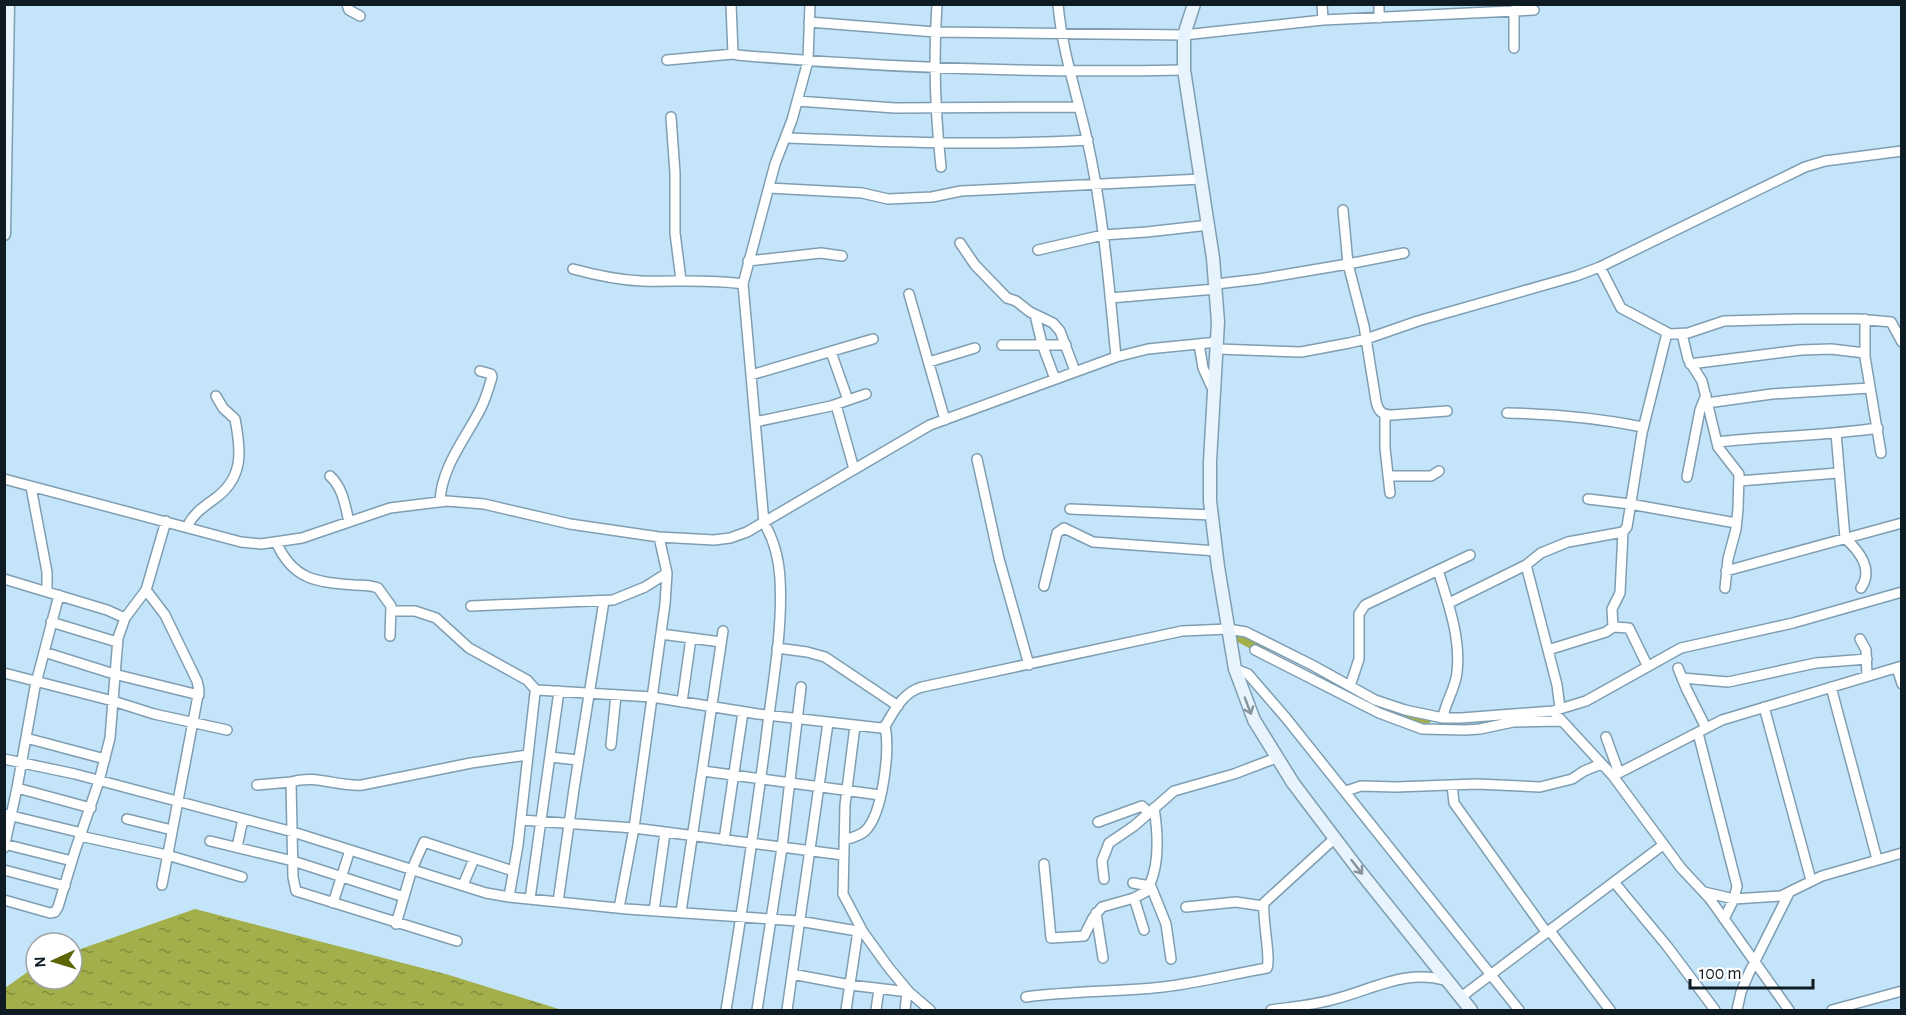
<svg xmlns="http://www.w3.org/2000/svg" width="1906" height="1015" font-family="'Alegreya Sans',sans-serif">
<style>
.water{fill:url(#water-ripples)}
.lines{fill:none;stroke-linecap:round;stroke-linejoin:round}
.canal{stroke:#a2af4a;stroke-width:9}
.street-casing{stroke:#7f9eb2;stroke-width:12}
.secondary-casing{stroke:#7f9eb2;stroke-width:15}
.street{stroke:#fff;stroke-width:9}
.secondary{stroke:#e8f4fd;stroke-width:12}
.oneway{stroke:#86929a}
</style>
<defs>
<pattern id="water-ripples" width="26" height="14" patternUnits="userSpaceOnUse" patternTransform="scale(1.5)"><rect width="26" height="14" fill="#a2af4a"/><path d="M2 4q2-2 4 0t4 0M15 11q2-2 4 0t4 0" fill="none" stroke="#828e3d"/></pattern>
</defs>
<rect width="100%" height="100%" fill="#c3e4f9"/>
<path class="water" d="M195,909L449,975L562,1010H5V988L36,966V979H72V952Z"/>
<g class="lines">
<path class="canal" d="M1240,638L1264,651
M1344,691L1397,714L1427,719"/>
<g class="street-casing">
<path id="street" d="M347,4L349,10L360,16
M731,4L733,54L737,55C886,68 1034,73 1184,70
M937,4C933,61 935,111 941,167
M1058,4C1062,51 1077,94 1087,139C1103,210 1109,284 1116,357
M1322,4L1323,20
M1379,4V18
M1514,10V48
M809,22L935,32L1184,35L1323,20L1534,10
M667,60L733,54
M797,101L895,108L1079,107
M671,117L675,173V233L681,280
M786,138C887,142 986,146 1088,140
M769,188L862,193L888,199L932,197L961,191L1201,179
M1343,210L1348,264L1404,253
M960,243L975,265L1007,298L1016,301L1030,312L1053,323L1060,331L1075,371
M1038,250L1103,235L1147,232L1209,225
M748,261L821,253L842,256
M1600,267L1621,308L1670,334L1688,333L1724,321L1799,319H1858L1891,322L1902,342
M573,269C595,275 618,280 641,281C675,282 709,279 743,284
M1216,284L1259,279L1348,264L1364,326L1376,401C1378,411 1382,415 1392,415L1447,411
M909,294L945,420
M1110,298L1216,289
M1035,315L1042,344L1055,379
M1865,319V357L1881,453
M1682,334L1688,359L1702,381L1718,447L1739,474L1738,509L1736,529L1728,559L1725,588
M1199,344L1203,368L1214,392
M1002,345H1066
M1218,349L1301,352L1349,343L1366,339L1418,321L1576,276L1600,267L1805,167L1825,161L1902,151
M831,352L848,400
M929,362L975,348
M1690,364L1801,350L1831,349L1865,353
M751,375L873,339
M1707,403L1772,394L1870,388
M836,405L854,469
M1507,413C1554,414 1598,418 1643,427
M1385,415V448L1390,493
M755,422L831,406L866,394
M1836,433L1845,538C1859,551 1874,569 1861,588
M1717,442C1770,436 1825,436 1878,428
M977,459L999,559L1029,665
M330,476C343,488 345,505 349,522
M1389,476H1431L1439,471
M1687,477L1700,410L1706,395
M4,479L241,542L261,544L302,538L390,508L447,501L484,504L570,524L659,537L714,540L730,538L747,532L930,425L1116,357L1148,349L1218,342
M1739,481L1838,473
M31,487L47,572V591
M1588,499L1630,504L1736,523
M440,502C441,467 466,438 481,408C486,398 489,387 492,377L491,374L480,371
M1070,509L1212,515
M187,527C194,512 204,507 217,497C244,476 241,450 235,419L223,408L216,396
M276,542C293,580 316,582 354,585C362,585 371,585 378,588L391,606L390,636
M1526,565L1557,685L1560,708
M1438,570C1448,603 1461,638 1457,672C1456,688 1445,702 1443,718
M1726,571L1902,523
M4,579L107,610L125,618
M1044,586L1057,533L1064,528L1093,542L1216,551
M146,590L165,615L197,681L199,690L162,885
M1449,603L1526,565L1541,553L1568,542L1623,532L1627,527L1642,433L1667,333
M471,606L613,600L645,587L667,573
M391,611H415L436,618L469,648L527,680L536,690
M51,622L117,642
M1613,627L1629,628L1647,665
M661,634L721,642
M1860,639L1866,650L1867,676
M777,648L807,652L825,657L898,706
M1255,650L1379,713L1422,729L1465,730L1480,729L1513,722L1562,721
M1548,650L1606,632L1613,627L1612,609L1620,593L1623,532
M44,652L114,674L199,695
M1678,668L1686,688L1706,728
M1897,668L1902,684
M1235,669L1248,674L1286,718L1519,1010
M4,673L113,701L154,714L227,730
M1682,678L1728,682L1816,663L1867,659
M1350,686L1359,659V614L1365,605L1470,555
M1831,687L1877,859
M682,702L691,638
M1764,707L1811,880
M1553,711L1613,776L1681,868L1710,899L1789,1010
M855,726L845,805L843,894L863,932L889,968L909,992L930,1010
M1698,733L1737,886L1734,899L1724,919
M1606,737L1619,773
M26,738L105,759
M611,745L616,695
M550,757L578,760
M4,759L75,774L293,832L486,893L509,897L518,845L535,693L537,690L652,697L758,714L881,728L885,726C895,710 903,692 922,687L1182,631L1228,629L1246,632L1312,665L1375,700L1405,710L1443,718H1461L1553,711L1586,701L1681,648L1793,623L1902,592
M703,771L880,795
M1613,776L1722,720L1902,666
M291,782C315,774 338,787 362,785L471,763L528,755
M257,785L291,782L293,877L296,891L457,941
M1452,785L1454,803L1547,933
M17,788L91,808
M1346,791L1361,786L1396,787L1477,784L1540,787L1572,779L1584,771L1601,764
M1154,808C1158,833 1160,861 1150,884L1166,924L1171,959
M4,814L82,833
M127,819L172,830
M521,820L634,828L843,855
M1098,822L1142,806L1149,813
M80,836L167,855L242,877
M724,840L743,712
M844,840C851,838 860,836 865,831C883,814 890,750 885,726
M210,841L293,861L404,897
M4,844L72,861
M237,847L243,819
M4,848L17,788L35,687L59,595
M1044,864L1051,938L1084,936L1093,918L1102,907L1134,898L1151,889
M4,870L65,886
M1104,879L1102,861L1109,843L1134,826L1174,791L1234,774L1276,758
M1614,882L1667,946L1715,1010
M1133,883L1150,886
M463,885L474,859
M1704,892L1734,899L1781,896L1822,876L1902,853
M509,897L627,909L799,921L863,932
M1134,898L1144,930
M530,899L559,691
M4,900L50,913L55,912L58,907L75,851L99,781L110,738L118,638L125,618L146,590L166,521
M558,902L574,789L604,601
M333,903L350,850
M1186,907L1236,902L1263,906
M619,908L634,828L665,604L667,573L659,537
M654,911L665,833
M681,912L723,631
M1096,913L1103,958
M396,924L412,869L424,842L513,871
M1550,931L1610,1010
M792,974L850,985L909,992
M1026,997C1072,991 1117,992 1163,987C1198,983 1233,974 1267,968C1271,957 1262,919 1264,903L1335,838
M1461,997L1663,845
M726,1010C741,920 754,829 766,739C772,686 783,632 780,579C779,559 774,540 764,523L743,284L775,164L792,120L808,61L810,4
M757,1010L782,848L801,687
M787,1010L828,723
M846,1010L858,931
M876,1010L879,989
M905,1010L907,992
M1271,1010C1292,1007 1315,1005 1335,999C1374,989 1407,968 1448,981
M1737,1010L1741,992L1749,973L1789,893
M1832,1010L1902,991"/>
</g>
<g class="secondary-casing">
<path id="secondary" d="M1194,4L1184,35V70L1213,258L1218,322L1210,461V501L1218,567L1235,669L1254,720L1293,783L1358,869L1471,1010
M4,234L8,4"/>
</g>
<use href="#street" class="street"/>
<use href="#secondary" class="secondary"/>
</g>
<defs><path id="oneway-shaft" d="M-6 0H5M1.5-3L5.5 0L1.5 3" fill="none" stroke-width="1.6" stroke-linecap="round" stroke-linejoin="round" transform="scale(1.5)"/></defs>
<g class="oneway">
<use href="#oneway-shaft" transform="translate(1248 706) rotate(69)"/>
<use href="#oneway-shaft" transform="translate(1357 867) rotate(52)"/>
</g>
<rect width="1906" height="1015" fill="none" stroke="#0f1b22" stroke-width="12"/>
<g transform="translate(54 961) rotate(266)"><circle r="28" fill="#ffffff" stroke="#9fa4a7" stroke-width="1.5"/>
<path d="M0-4.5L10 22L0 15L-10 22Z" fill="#5c6505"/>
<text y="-9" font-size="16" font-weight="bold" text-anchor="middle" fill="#0f1b22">N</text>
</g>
<path d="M1690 979v9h123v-9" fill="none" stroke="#0f1b22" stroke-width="3"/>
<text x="1699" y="979" font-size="18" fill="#0f1b22" stroke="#ffffff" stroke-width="4.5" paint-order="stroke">100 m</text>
</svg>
